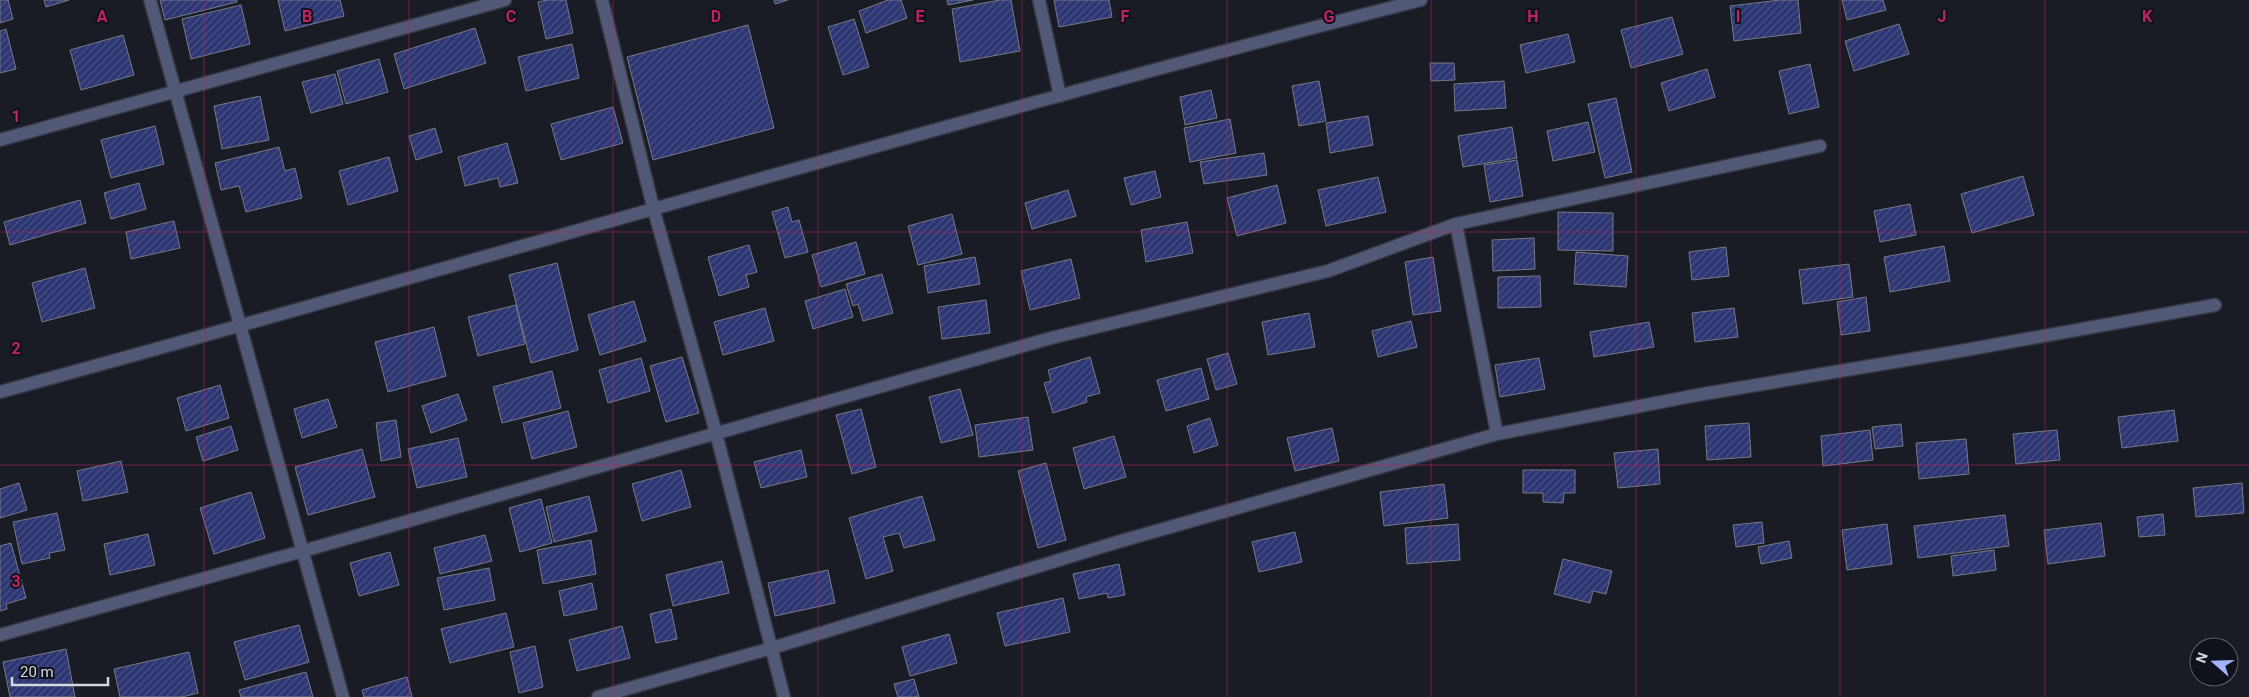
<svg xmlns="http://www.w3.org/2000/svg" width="2249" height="697" font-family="Roboto,sans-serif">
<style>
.building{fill:url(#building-hatch);stroke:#767a86}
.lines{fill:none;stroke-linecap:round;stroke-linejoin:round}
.minor-casing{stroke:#33353f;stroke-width:15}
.minor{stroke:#525976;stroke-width:12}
.grid{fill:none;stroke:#c32262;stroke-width:1;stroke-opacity:0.55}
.grid-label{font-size:16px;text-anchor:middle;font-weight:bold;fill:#c32262;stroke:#10121b;stroke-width:4;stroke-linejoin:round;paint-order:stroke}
</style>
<defs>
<pattern id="building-hatch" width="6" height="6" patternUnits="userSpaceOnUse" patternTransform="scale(1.25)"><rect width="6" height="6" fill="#2d3573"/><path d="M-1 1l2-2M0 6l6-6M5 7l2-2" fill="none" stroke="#4b5286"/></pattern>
</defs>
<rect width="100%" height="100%" fill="#191b25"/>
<path class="building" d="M0,0H8L13,19L0,23Z
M44,0H69L46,7Z
M160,0H237V2L165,20Z
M278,0H340L344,16L285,31Z
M547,0H566L573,33L546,39L538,2Z
M774,0H788L775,4Z
M888,0H901L907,18L866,33L859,11Z
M947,0H973L948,5Z
M1000,0H1011L1020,51L960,62L952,9Z
M1054,0H1109L1112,17L1059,27Z
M1780,0H1798L1801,33L1734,41L1730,6Z
M1842,0H1883L1886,10L1847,20Z
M241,5L250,44L191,59L182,19Z
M1672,17L1683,54L1631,68L1621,30Z
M854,19L869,67L843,75L828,27Z
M1899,24L1909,54L1854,71L1845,41Z
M748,25L774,128L653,160L627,57Z
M475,28L486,63L404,89L394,54Z
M6,29L16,69L0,73V31Z
M1568,34L1575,62L1526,73L1520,45Z
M123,35L134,75L81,90L70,50Z
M572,44L579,78L526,91L518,57Z
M379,59L388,92L346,104L337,71Z
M1430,63H1454L1455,80L1431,81Z
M1810,64L1819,107L1789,114L1779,71Z
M1707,69L1715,97L1669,111L1661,83Z
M335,74L343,104L311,113L302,82Z
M1319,81L1326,121L1299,126L1292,86Z
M1504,81L1506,108L1455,111L1454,84Z
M1211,90L1217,118L1185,125L1180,97Z
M260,96L269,140L222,149L214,106Z
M1616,98L1632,172L1605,178L1588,104Z
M613,107L623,143L561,160L551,124Z
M1368,116L1373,145L1330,153L1326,123Z
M1230,119L1236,153L1190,162L1184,128Z
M1588,122L1595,152L1553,161L1547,131Z
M155,126L164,164L111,178L101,140Z
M1512,127L1517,158L1463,167L1458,136Z
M435,128L442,152L416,160L409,136Z
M507,143L518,183L500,187L498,178L465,186L458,157Z
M279,147L285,171L295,168L302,198L246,212L239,186L221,190L215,163Z
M1264,153L1267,175L1204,184L1200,162Z
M389,157L398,191L348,205L339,171Z
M1517,160L1523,196L1490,202L1484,165Z
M1155,171L1161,197L1131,205L1124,178Z
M2023,176L2034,215L1972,233L1961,194Z
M1378,177L1386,212L1326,226L1318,190Z
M139,183L146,209L111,219L104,193Z
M1277,185L1286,223L1237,236L1227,198Z
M1068,190L1076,216L1032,229L1025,203Z
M80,200L86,223L10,245L4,222Z
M1910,204L1916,235L1880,242L1874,211Z
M788,207L792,222L799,220L808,252L785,258L772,212Z
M1558,212L1613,213V251L1558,250Z
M952,214L962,254L918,265L908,226Z
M174,221L180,248L131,259L126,232Z
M1187,222L1193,253L1146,262L1141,230Z
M1534,238L1535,269L1493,271L1492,240Z
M856,242L865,274L821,287L812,255Z
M749,245L757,272L746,275L749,287L719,296L708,257Z
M1944,246L1950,281L1890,292L1884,257Z
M1726,247L1729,276L1692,280L1689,252Z
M1576,252L1628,256L1626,287L1574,284Z
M975,257L980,284L928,293L924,266Z
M1433,257L1441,311L1413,315L1405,262Z
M1071,259L1080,298L1030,310L1021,271Z
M557,263L578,350L531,363L509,275Z
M1849,264L1853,297L1803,304L1799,270Z
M85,268L95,308L42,322L32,283Z
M882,274L893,313L863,321L858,304L853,306L846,284Z
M1540,276L1541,307L1498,308V277Z
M845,289L853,317L813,329L805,301Z
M1866,297L1870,331L1841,335L1837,302Z
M986,300L990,333L942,339L938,307Z
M634,301L646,341L600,355L588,315Z
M516,305L525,344L478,356L468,317Z
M765,308L774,341L723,355L714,322Z
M1734,308L1738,337L1695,342L1692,313Z
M1309,313L1315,347L1268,355L1262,322Z
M1411,321L1417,347L1378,357L1372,331Z
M1649,322L1654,347L1594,357L1590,332Z
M434,327L446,376L388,392L375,342Z
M1228,353L1237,384L1216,390L1207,359Z
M682,357L699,413L666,422L650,366Z
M1090,357L1100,393L1086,397L1087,402L1053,413L1044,383L1051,381L1048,370Z
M641,358L650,391L608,403L599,370Z
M1539,358L1545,389L1500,397L1495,365Z
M1201,368L1209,399L1166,411L1157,380Z
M552,371L561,408L502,423L493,387Z
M220,385L229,418L186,431L177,398Z
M960,389L973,435L941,443L929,397Z
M458,394L467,420L431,433L422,406Z
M328,399L337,427L302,438L294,409Z
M861,409L876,467L852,474L836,415Z
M2174,410L2178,441L2122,448L2118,417Z
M568,411L577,447L532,459L523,423Z
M1028,417L1033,450L979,457L975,425Z
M1210,418L1218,445L1194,453L1187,426Z
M396,420L401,457L381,461L376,423Z
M1749,423L1751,457L1707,460L1705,426Z
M1901,424L1903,446L1875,449L1872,427Z
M231,426L238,450L203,461L196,437Z
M1332,428L1339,461L1295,471L1287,438Z
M1870,430L1873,460L1823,466L1821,436Z
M2057,430L2060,460L2016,464L2013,434Z
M1114,436L1126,477L1084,489L1073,448Z
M458,438L467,477L417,488L408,449Z
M1966,439L1969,474L1919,479L1916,443Z
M362,449L375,497L308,515L295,467Z
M1658,449L1660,484L1618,488L1614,453Z
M801,450L807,477L761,488L754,462Z
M121,461L128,492L83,501L77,471Z
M1046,463L1066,540L1038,548L1018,471Z
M681,470L691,507L642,521L632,484Z
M1523,470H1575V493H1564L1563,503L1543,502V493H1523Z
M19,483L27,510L0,518V489Z
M2242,483L2244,513L2196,517L2193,488Z
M1444,484L1448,518L1384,526L1380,492Z
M251,492L265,538L214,554L200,508Z
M589,496L597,531L554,542L546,507Z
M922,496L935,540L904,548L899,533L883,537L893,571L866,579L849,518Z
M541,499L552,543L520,552L509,508Z
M57,513L65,550L49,553L50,558L22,564L13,522Z
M2163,514L2165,535L2139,537L2137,517Z
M2005,515L2009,546L1918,558L1914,526Z
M1762,522L1764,543L1736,547L1733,525Z
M2101,523L2105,556L2048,564L2044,530Z
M1458,524L1460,560L1407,564L1405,528Z
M1887,524L1892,564L1847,570L1842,530Z
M1295,532L1302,562L1259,572L1252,542Z
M148,534L155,565L110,575L104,544Z
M485,535L492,561L440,574L434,548Z
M591,540L596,574L543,584L537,550Z
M1789,541L1792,558L1761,564L1758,547Z
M11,543L26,598L6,604L7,609L0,611V546Z
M1994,550L1996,570L1953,576L1951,556Z
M390,552L399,585L359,596L350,563Z
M1563,559L1612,571L1606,594L1593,591L1590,603L1554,594Z
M722,561L729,593L673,606L666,575Z
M1119,564L1125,595L1108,598L1107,593L1079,599L1073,574Z
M489,568L495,600L444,610L437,578Z
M828,570L835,603L775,616L768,583Z
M592,583L597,609L564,616L559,591Z
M1063,598L1070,632L1005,646L997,613Z
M671,609L677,639L656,643L650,614Z
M506,613L514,647L450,663L441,629Z
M299,625L309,662L245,680L234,642Z
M622,626L630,658L577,671L569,640Z
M949,634L957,663L910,676L902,647Z
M535,646L543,687L519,693L510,652Z
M66,649L75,697H10L3,662Z
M189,652L198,693L182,697H120L114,669Z
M306,672L313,697H241L239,690Z
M407,677L412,697H364L362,690Z
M914,679L919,697H898L894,684Z"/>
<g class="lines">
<g class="minor-casing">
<path id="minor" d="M150,0L343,697
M602,0L653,207L716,433L784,697
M1039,0L1060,96
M0,140L505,0
M1456,224L1497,434
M0,392C474,263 945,121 1421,0
M0,635L303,551L1051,338L1328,271L1456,224L1820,146
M598,697L772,648L1121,541L1497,434L1697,395L1960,351L2215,305"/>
</g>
<use href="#minor" class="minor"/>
</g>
<path class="grid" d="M204,0V697M409,0V697M613,0V697M818,0V697M1022,0V697M1227,0V697M1431,0V697M1636,0V697M1840,0V697M2045,0V697M0,232H2249M0,465H2249"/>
<g class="grid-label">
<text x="102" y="22">A</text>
<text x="307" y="22">B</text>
<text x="511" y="22">C</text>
<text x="716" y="22">D</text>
<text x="920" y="22">E</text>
<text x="1125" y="22">F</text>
<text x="1329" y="22">G</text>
<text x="1533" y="22">H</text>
<text x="1738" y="22">I</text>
<text x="1942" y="22">J</text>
<text x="2147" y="22">K</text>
<text x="16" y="122">1</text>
<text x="16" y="354">2</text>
<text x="16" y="587">3</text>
</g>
<g transform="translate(2214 662) rotate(290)"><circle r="24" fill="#10121b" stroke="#5f6169"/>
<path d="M0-4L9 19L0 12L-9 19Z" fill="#a2b2fd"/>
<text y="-8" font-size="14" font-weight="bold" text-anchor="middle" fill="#d5d7de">N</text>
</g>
<path d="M12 677v8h96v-8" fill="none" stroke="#d5d7de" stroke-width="2.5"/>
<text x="20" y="677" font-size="15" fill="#d5d7de" stroke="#10121b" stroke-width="4" paint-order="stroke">20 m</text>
</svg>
